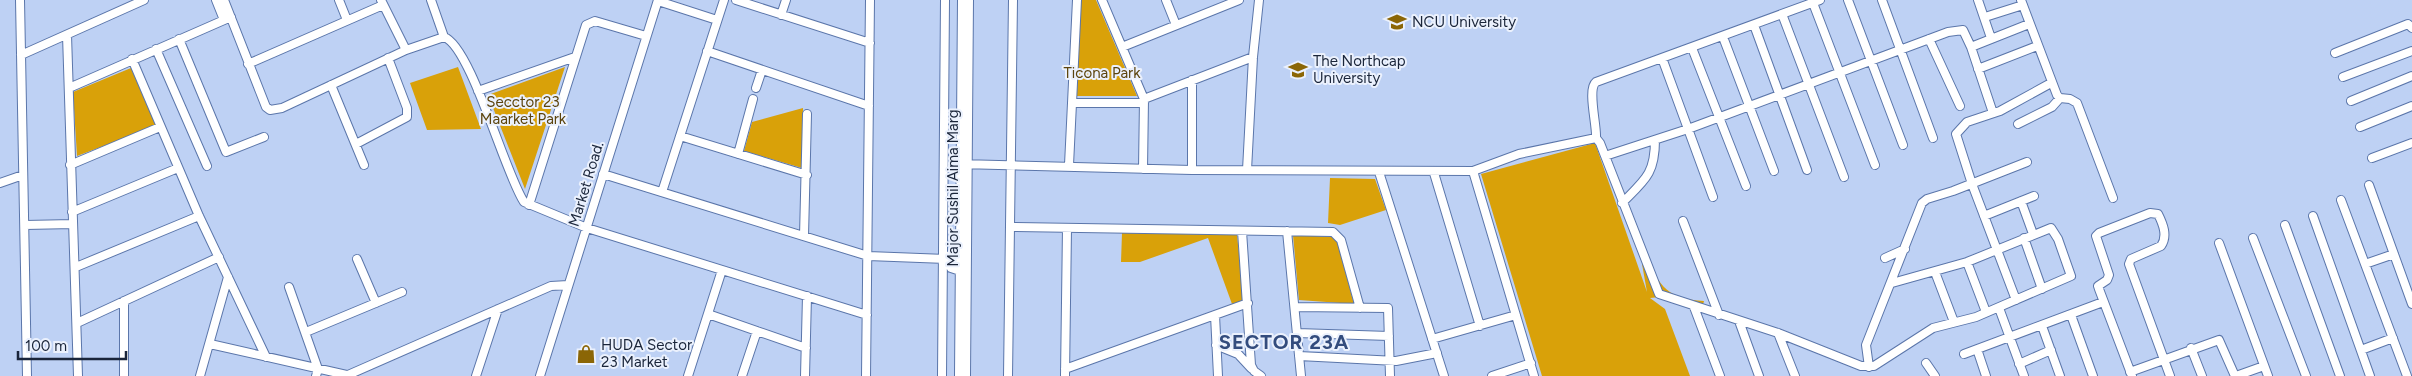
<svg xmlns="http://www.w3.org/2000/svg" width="2412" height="376" font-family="Figtree,sans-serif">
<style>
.green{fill:#d9a109}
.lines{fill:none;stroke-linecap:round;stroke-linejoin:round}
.minor-casing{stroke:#5b76aa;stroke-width:10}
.minor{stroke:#fff;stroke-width:8}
.labels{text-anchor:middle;stroke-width:4;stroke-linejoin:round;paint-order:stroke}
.poi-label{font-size:15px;fill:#1a253a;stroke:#ebf1fd;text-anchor:start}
.park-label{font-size:15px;fill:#5c440d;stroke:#ebf1fd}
.street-label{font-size:15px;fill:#1a253a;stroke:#ebf1fd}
.district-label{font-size:20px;font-weight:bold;letter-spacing:1px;fill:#334c7d;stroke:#ebf1fd}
</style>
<rect width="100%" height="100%" fill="#bed1f4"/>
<path class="green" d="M1080,0H1096L1137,96H1077Z
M458,67L481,129L427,130L410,83Z
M565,67L525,189L488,95Z
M131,68L156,126L77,156L73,92Z
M803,108L802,168L744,151L752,122Z
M1595,143L1647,292L1642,264L1646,257C1660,287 1668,299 1704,301L1702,308L1660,297L1650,298L1665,309L1690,376H1542L1481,174Z
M1330,178L1375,179L1386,210L1340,225L1328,223Z
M1122,233L1237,235L1244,300L1232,304L1208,238L1140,262H1121Z
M1293,235L1336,237L1354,304L1299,300Z"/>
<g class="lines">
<g class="minor-casing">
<path id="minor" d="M20,0L27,376
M216,0L224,20
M224,0L266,107L270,110L282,108L406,50L444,37C471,46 505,174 524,202L587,228L867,315
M339,0L347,20
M381,0L406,50
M431,0L444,37
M736,0L870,43
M1102,0L1144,99L1143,169
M1166,0L1176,25
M1848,0L1903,145
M1882,0L1933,138
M1978,0L1991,38
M2021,0L2057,95L2060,98L2070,99L2077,103L2113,198
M658,1L717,20
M1813,3L1875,165
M1782,14L1844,177
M781,15L786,0
M1985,17L2023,5
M1754,25L1807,170
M67,35L78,376
M1723,37L1774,171
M179,39L226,152L264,137
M1929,39L1960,106
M1122,47L1239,0
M1971,47L1993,113
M1692,48L1746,186
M156,49L207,166
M707,51L869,106
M2335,53L2403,26L2408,24L2412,28
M21,55L144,0
M1662,58L1713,197
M132,59L199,216L266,357
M248,64L383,5
M1978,69L2037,46
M2343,77L2412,51
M331,85L364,165
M69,88L231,17
M756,88L762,70
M478,91L575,57
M1144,99L1253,57
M2351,101L2412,76
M1072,103H1144
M2018,124L2052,107L2060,98
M2360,127L2412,106
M680,136L807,175
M1596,138C1597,125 1587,89 1596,82L1820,0
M356,144L407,117V108L388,58
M738,154L753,99
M1605,156L1688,129L1948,32L1963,30L1971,47L2029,24
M2372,158L2412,143
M960,164L1192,170L1473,171L1519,154L1596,138L1600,143L1659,294L1778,333L1861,366H1874L1933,328L1976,317L2071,276L2058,239L2051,228L1967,262L1892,283
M70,165L160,127
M1069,165L1077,0
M1192,170V80
M1247,170L1253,57L1259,0
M1473,171L1534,376
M1379,172L1444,376
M1434,173L1480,326
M603,174L868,256L946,259L952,253L960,252
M0,183L23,175
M2369,185L2412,304
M662,192L724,0
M2341,200L2407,376
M2021,201L2033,234
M1622,203C1645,180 1655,174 1655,140
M529,205L586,25L595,21L646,36
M72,212L178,168
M1984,216L2034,196
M2313,216L2370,376
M1683,221L1719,315
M25,225L73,224
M2285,225L2340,376
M1010,227L1333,232L1341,240L1360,308
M1242,231L1251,365L1254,371L1261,376
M1287,231L1301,376
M804,236L807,114
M2024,238L2042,289
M2253,238L2306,376
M2219,243L2268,376
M1885,258L1905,249
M357,259L376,303
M946,259L951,268L960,271
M1967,262L1986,312
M2365,264L2394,254
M76,267L199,216
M1935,272L1954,322
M289,287L318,369L316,376
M2016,300L1972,184L1956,134L1967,122L2000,111L2051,83
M124,301V376
M1295,307L1388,308L1390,376
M1694,307L1720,376
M1999,308L2024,376
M708,314L806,348
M1215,315L1218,376
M2071,315L2093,376
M1739,321L1759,376
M77,323L219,257
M2042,326L2060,376
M306,332L402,292
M1297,333L1389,336
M1778,333L1795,376
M1432,339L1516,315
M210,344L351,376
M1216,345L1238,354L1251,368
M2191,348L2202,376
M1977,349L1986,376
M2361,350L2393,338
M1964,354L2103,302
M1299,356L1396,361L1437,353
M1926,363L1935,376
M2019,364L2051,350
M1869,367L1866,345L1922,203L1927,199L1953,191L2027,162
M1065,369L1248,303
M2130,372L2219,340L2235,376
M348,375L551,286L568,285
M200,376L228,277
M476,376L498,309
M540,376L658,0
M688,376L722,270
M742,376L757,331
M805,376L807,296
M866,376L870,0
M942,376L945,0
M959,376L962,0
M966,376L969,0
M1008,376L1013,0
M1065,376L1067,228
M1492,376L1531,363
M2132,376L2099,289L2098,286L2107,280L2109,275L2096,236L2099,233L2150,213L2158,214C2163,224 2168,236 2161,246L2131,259L2129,264L2170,376
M2236,376L2264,366"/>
</g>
<use href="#minor" class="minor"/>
</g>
<defs>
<g id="university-bare" transform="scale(1.5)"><path d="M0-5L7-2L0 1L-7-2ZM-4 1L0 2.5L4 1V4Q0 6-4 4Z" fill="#8b6606" stroke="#ebf1fd" stroke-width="2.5" paint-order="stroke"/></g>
<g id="shop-bare" transform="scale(1.5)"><path d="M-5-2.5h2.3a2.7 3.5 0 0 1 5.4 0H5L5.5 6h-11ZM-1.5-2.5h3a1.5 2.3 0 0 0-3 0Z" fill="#8b6606" stroke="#ebf1fd" stroke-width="2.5" paint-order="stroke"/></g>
</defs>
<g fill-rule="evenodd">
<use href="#university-bare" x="1397" y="22"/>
<use href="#university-bare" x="1298" y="70"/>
<use href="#shop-bare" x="586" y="354"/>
</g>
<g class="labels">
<g class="poi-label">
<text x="1412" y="27">NCU University</text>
<text x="1313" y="66">The Northcap<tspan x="1313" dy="17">University</tspan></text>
<text x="601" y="350">HUDA Sector<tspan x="601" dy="17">23 Market</tspan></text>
</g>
<g class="park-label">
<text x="1102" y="78">Ticona Park</text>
<text x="523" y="107">Secctor 23<tspan x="523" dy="17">Maarket Park</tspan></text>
</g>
<g class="street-label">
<text transform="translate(586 184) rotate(-73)" y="5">Market Road.</text>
<text transform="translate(953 188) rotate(-90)" y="5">Major Sushil Aima Marg</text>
</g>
<g class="district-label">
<text x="1284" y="349">SECTOR 23A</text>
</g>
</g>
<path d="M18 351v8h108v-8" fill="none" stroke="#1a253a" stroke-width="2.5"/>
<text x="25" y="351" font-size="15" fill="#1a253a" stroke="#ebf1fd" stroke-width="4" paint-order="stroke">100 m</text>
</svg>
